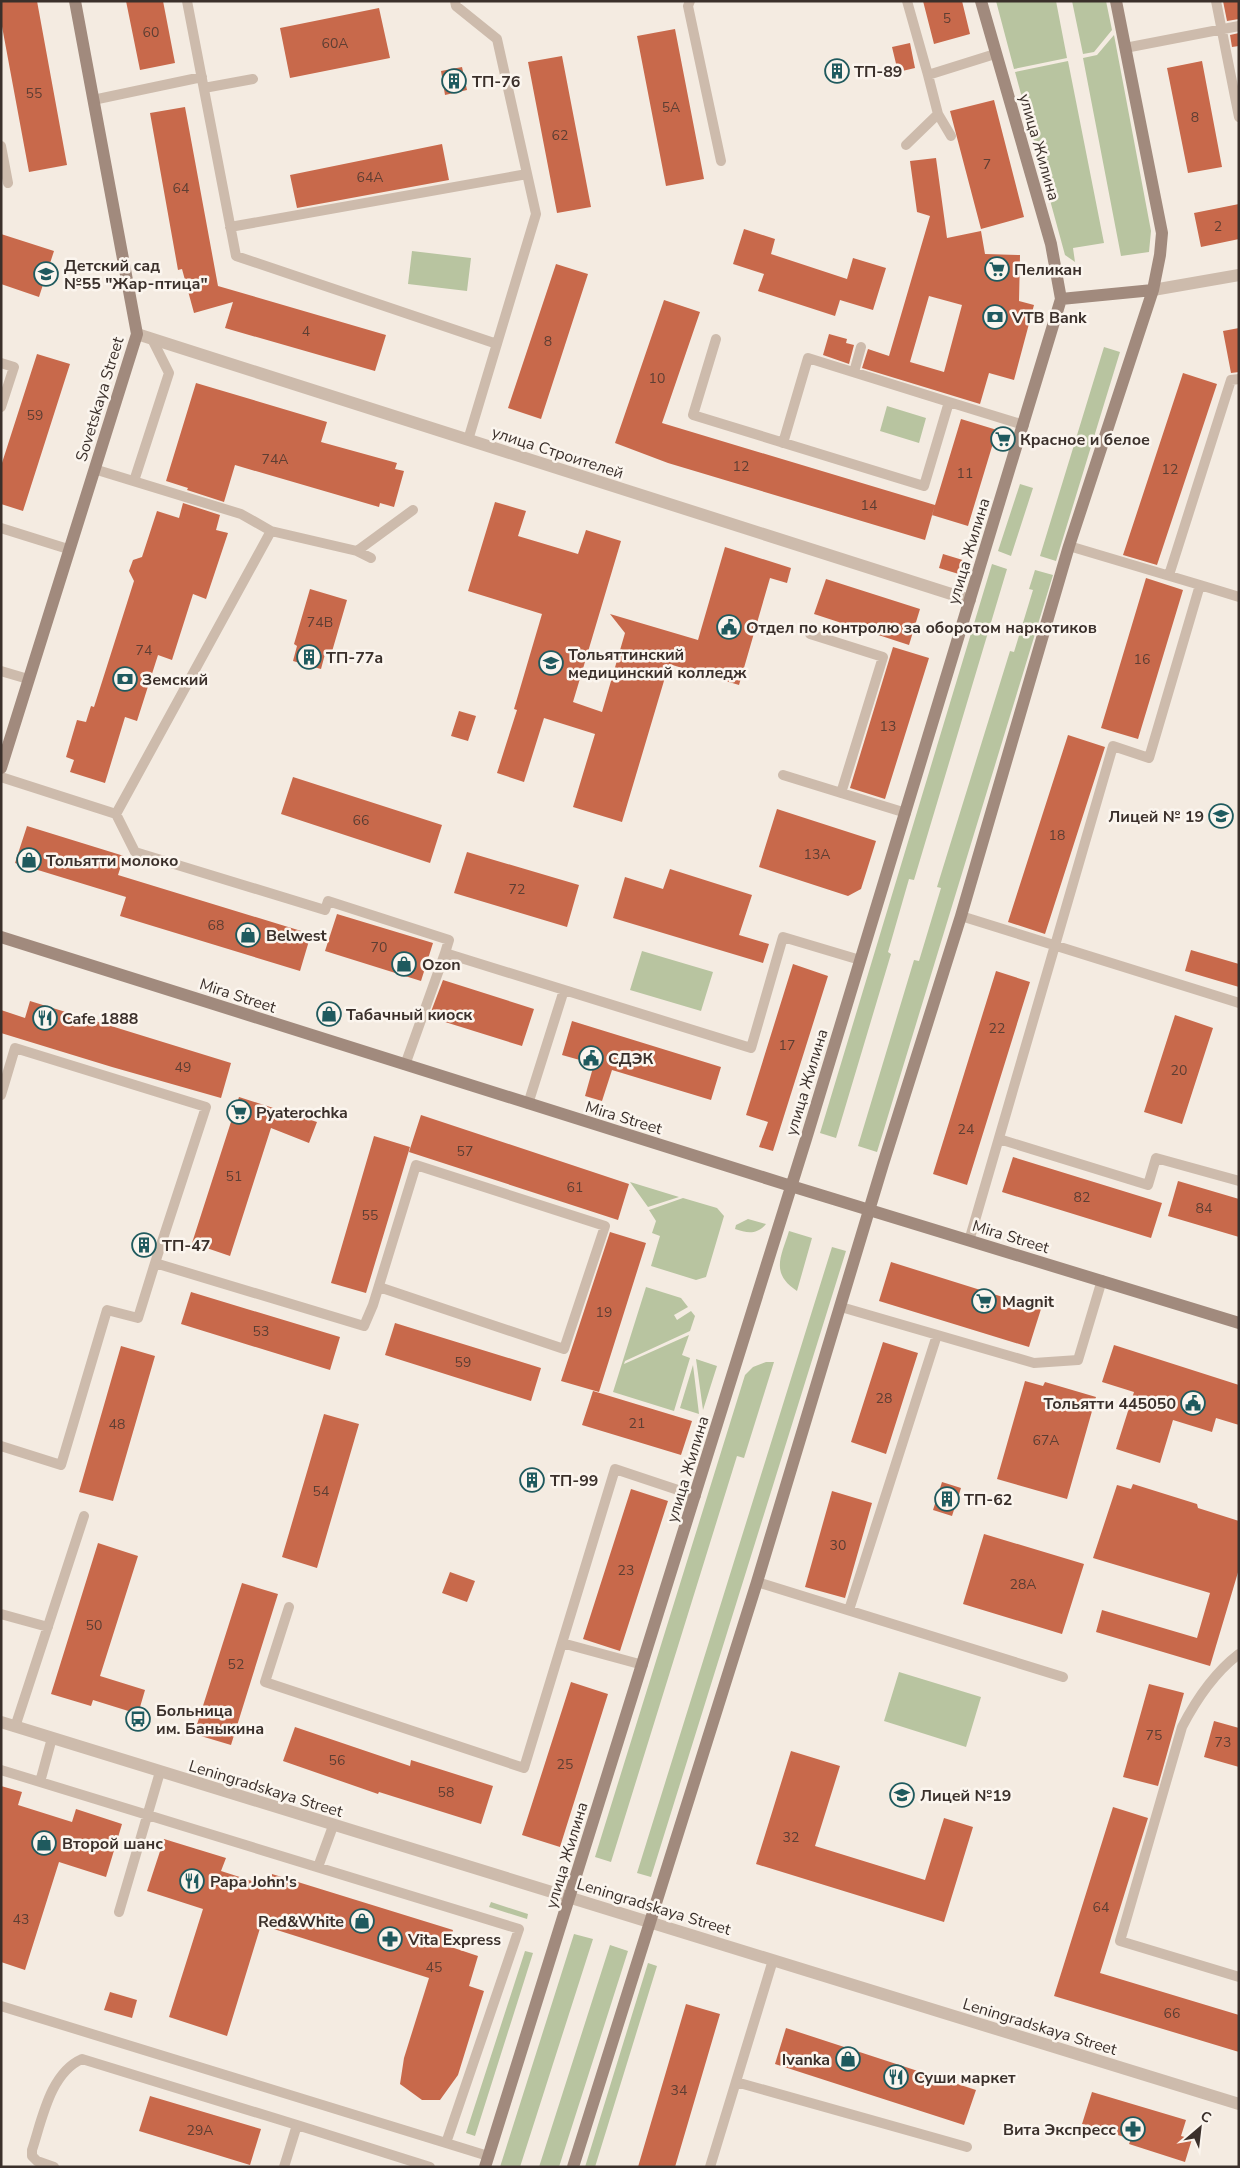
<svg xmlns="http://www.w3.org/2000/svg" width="1240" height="2168" font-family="'Nunito Sans',sans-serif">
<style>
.green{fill:#b8c4a0}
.building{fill:#c8694b;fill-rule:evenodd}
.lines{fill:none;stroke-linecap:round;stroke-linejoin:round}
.service{stroke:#cdbbac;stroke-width:10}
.minor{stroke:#cdbbac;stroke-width:12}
.tertiary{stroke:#cdbbac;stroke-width:12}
.secondary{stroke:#a18a7d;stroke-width:12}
.labels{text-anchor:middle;stroke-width:5;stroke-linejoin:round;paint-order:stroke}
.number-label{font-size:14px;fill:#5e3e33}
.poi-label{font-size:16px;font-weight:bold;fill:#3b302b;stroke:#fbf5ee;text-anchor:start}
.street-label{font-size:16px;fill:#3b302b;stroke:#fbf5ee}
</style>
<rect width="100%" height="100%" fill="#f4ebe1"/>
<path class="green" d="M996,1H1056L1067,58L1014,69Z
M1072,1H1106L1112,30L1094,52L1083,54Z
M1114,35L1151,231L1149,252L1121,256L1083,58L1097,55Z
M1068,61L1104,243L1073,248L1075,262L1065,255L1015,72Z
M412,251L471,258L467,291L408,284Z
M1104,347L1120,352L1056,561L1040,556Z
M887,406L926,418L919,443L880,431Z
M1020,484L1033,488L1011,556L998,551Z
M992,564L1007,569L914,880L909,879L888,952L891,954L836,1138L820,1133Z
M1035,570L1053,575L877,1152L858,1146L914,960L919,961L941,888L937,887L1010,651L1014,652L1033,590L1029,589Z
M642,951L713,972L701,1011L630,990Z
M630,1182L679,1197L648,1207Z
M683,1198L717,1208L724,1216L706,1277L696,1280L651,1266L660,1236L652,1233L656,1221L649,1210Z
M748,1219L766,1224C757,1235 747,1233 735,1229L736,1225Z
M789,1231L812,1238L797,1291C770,1273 781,1257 789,1231Z
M832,1247L846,1251L651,1877L637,1873Z
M646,1287L681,1298L688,1307L674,1315L677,1320L691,1311L695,1316L690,1331L625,1361L624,1364L689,1335L682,1355L690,1358L674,1411L613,1392Z
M696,1359L717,1366L703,1410Z
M766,1362H774L744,1458L737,1456L611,1862L595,1857L745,1375L753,1367Z
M693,1365L699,1414L680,1408Z
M899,1672L981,1697L966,1747L884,1721Z
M491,1902L528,1914L527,1919L489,1907Z
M574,1934L593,1939L520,2167H500Z
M610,1945L628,1951L559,2167H539Z
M525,1951L533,1953L475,2136L466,2133Z
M648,1963L657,1966L595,2167H585Z"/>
<path class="building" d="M1,1H37L67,165L29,172L1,21Z
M126,1H163L175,63L140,70Z
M923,1H962L970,34L934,44Z
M1223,1H1239V19L1227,21Z
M379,8L390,58L290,78L280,28Z
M675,29L704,179L666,186L637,36Z
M1239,33V46L1232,47L1230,35Z
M910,43L915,68L898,72L892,47Z
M562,56L591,207L557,213L528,62Z
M1202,61L1222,167L1188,173L1167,68Z
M462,67L467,90L445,95L441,71Z
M994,100L1024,217L981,229L950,111Z
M185,107L218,286L386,335L375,371L225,328L233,302L194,313L182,269L178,270L150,113Z
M442,144L449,180L297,208L290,175Z
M936,158L947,238L981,231L985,254L1020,255L1019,301L1034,305L1014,380L989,373L980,404L862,368L868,349L889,356L930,216L917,212L910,161ZM929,296L962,305L944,372L910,362Z
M1239,204V239L1201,247L1194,213Z
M744,229L775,239L771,254L847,279L853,258L886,268L873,310L840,300L835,316L758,291L764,274L733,264Z
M1,234L54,251L39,297L1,284Z
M556,264L588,274L541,419L508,408Z
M664,300L700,312L662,423L935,505L925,540L668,463L615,443Z
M1239,328V372L1231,373L1223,331Z
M829,334L847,339L846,343L854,345L849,364L823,355Z
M37,354L70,364L23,511L1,504V466Z
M1183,373L1217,384L1157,565L1123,555Z
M196,383L327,422L321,442L397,463L395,469L404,471L394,507L380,503L379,507L235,465L224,502L187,490L188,488L166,481Z
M961,419L997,430L968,526L932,515Z
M495,502L526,511L518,536L578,554L586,530L621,541L573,702L602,712L625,633L610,614L698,640L725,547L791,568L787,583L770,578L739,685L669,664L622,822L573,807L595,734L544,718L524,782L497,773L517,710L514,709L542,614L468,591Z
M183,503L220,515L216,530L228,533L206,599L193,594L172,660L158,655L137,721L125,717L105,783L70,772L74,760L66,757L77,720L86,722L91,706L94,707L134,581L129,571L133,560L142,557L157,511L179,518Z
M943,554L966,561L962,575L939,568Z
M1146,578L1183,590L1138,739L1101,728Z
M826,579L920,609L909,645L814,614Z
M310,589L347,600L331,655L325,654L321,669L293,661L297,646L294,644Z
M893,647L929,658L885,799L850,788Z
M459,711L476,716L468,741L451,736Z
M1068,735L1105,747L1045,934L1008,922Z
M293,777L442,825L430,863L281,814Z
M777,809L876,841L861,889L848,896L759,867Z
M27,826L124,856L118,875L311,934L300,971L120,916L126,897L15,863Z
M467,852L579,885L567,927L454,893Z
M670,869L752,895L739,935L769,944L763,963L613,918L625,877L663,889Z
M337,914L433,943L421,981L325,951Z
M1191,950L1239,964V987L1185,971Z
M793,964L828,976L773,1151L759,1147L768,1122L746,1115Z
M996,971L1030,982L967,1185L933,1174Z
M443,980L534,1009L522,1046L429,1017Z
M30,1001L231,1063L221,1098L112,1067L1,1033V1010L25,1018Z
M1175,1015L1213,1028L1182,1124L1144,1112Z
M572,1021L721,1067L711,1100L612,1070L602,1101L585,1096L594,1064L562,1055Z
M239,1097L317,1122L309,1143L271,1128L230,1256L192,1243Z
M421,1115L629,1184L618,1220L409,1152Z
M374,1136L410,1147L366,1293L331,1283Z
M1013,1157L1162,1203L1151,1238L1002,1192Z
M1178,1181L1239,1199V1237L1168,1216Z
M610,1232L646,1243L599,1392L561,1381Z
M891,1262L1041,1309L1029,1347L879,1301Z
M191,1292L340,1337L330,1370L181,1324Z
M395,1323L541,1368L531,1401L385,1355Z
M883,1342L918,1353L886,1454L851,1442Z
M1114,1345L1239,1385V1425L1216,1418L1212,1432L1173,1420L1160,1463L1116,1449L1134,1392L1102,1382Z
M121,1346L155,1356L113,1501L79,1492Z
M1025,1381L1043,1386L1045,1382L1096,1397L1067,1499L997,1479Z
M593,1391L692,1421L681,1455L582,1425Z
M324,1414L359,1424L317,1568L282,1557Z
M942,1482L961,1488L952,1516L933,1510Z
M1133,1484L1197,1504L1198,1508L1239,1521V1569L1210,1666L1096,1632L1102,1610L1197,1638L1210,1593L1093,1558L1117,1485L1131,1489Z
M631,1489L668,1501L620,1651L583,1639Z
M832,1491L872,1503L845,1598L805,1587Z
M984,1534L1084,1564L1062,1634L963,1604Z
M98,1543L138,1556L100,1676L145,1690L138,1714L93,1700L91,1706L51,1694Z
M450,1572L475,1581L467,1602L442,1593Z
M242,1583L278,1594L231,1745L194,1734Z
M571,1682L608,1694L560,1847L522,1835Z
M1149,1684L1184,1693L1158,1786L1123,1777Z
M1214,1721L1239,1728V1767L1204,1757Z
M295,1727L410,1766L411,1760L493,1786L481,1824L379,1792L378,1794L283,1761Z
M791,1751L840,1766L815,1846L925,1880L944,1818L973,1827L944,1922L756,1864Z
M1,1786L22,1792L18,1805L72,1822L76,1809L122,1824L106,1877L59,1862L25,1970L1,1962Z
M1113,1807L1148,1818L1100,1973L1239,2015V2052L1054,1996Z
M164,1839L226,1858L221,1871L268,1886L272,1874L453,1930L448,1946L478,1956L469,1986L484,1991L458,2075L440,2100H422L400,2084L404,2058L429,1978L261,1925L227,2036L169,2017L203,1909L147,1891Z
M110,1992L137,2000L132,2018L104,2010Z
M686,2004L720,2014L675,2167H638Z
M786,2028L976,2090L964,2125L775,2064Z
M1092,2092L1186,2120L1181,2136L1192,2139L1185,2162L1129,2144L1131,2139L1082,2124Z
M150,2096L261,2129L250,2165L139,2131Z"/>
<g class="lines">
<path class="service" d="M187,1L236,256L497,344
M455,1L456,6L497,39L536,214L468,440
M690,1L688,6L721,161
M907,1L928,75L995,54
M1216,1L1239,117
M1125,48L1239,26
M928,75L938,114L951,136
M204,88L253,79
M93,100L202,77
M906,145L938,114
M1,146L8,183
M230,227L527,174
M716,339L693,415L924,486L949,402L1024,425
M1,363L14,367L1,407
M854,372L861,347
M783,443L808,358L949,402
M94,469L241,514L271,531L357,551L413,510
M134,481L169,373L152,339
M1,528L68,549
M357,551L371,558
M1169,575L1231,380L1239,379
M1200,585L1239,597
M810,634L883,657L841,793
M1,671L28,679
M783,775L906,813
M1,777L116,814L271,531
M116,814L135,852L325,910L328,901L449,940L445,953L751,1048L783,937L860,960
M961,916L1239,1003
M405,1065L445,953
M1,1095L15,1048L206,1107L155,1263L364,1326L373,1305L416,1165L605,1226L564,1349L379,1287
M528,1104L564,990
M999,1139L1148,1185L1156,1158L1239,1181
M969,1241L1113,746L1149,758L1200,585L1069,546
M841,1307L1034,1363L1078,1360L1102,1280
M1,1446L61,1465L107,1310L138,1318L155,1263
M757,1582L1063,1677
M289,1607L265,1682L524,1768L615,1469L696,1496
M849,1610L937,1335
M1,1614L48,1627
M562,1643L643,1665
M1239,1654C1214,1673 1196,1700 1182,1727L1120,1941L1239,1977
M15,1727L84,1516
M1,1770L519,1929L446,2143L488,2156
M40,1782L52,1738
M318,1867L333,1826
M119,1912L160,1772
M1,2006L446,2143
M736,2082L967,2147
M54,2167L37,2161L32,2156V2150C42,2120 50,2073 82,2059L297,2125
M284,2167L297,2125L430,2167
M710,2167L773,1960"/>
<path class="minor" d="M1153,290L1239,275
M137,334L970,600"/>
<path class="tertiary" d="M1,1722L1239,2104"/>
<path class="secondary" d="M1061,299L1153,290
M1,768L137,334L75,1
M1,937L791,1186L1239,1323
M485,2167L806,1139L1061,299L1051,244L981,1
M573,2167L757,1582L883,1164L961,916L1069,546L1153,290L1160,255L1162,233L1116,1"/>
</g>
<defs>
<g id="building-ring" transform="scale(1.25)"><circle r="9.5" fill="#fbf5ee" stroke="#1f5a5e" stroke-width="1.5"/><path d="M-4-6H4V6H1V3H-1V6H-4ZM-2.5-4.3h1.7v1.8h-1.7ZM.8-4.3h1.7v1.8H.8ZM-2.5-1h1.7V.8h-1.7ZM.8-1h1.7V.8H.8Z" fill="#1f5a5e"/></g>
<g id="supermarket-ring" transform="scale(1.25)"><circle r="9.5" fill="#fbf5ee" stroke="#1f5a5e" stroke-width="1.5"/><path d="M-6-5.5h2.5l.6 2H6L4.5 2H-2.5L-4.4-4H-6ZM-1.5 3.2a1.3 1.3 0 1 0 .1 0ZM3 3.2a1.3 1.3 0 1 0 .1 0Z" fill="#1f5a5e"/></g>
<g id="school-ring" transform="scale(1.25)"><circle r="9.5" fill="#fbf5ee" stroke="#1f5a5e" stroke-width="1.5"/><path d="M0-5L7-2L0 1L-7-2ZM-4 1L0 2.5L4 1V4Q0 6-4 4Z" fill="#1f5a5e"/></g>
<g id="bank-ring" transform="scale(1.25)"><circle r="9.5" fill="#fbf5ee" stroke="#1f5a5e" stroke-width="1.5"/><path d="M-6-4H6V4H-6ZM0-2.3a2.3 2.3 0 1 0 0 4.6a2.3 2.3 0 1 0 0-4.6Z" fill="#1f5a5e"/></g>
<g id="civic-ring" transform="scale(1.25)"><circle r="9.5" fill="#fbf5ee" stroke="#1f5a5e" stroke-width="1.5"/><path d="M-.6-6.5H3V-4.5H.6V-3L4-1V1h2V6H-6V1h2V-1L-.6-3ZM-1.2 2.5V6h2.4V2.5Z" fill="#1f5a5e"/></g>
<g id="university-ring" transform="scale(1.25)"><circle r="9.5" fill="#fbf5ee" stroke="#1f5a5e" stroke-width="1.5"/><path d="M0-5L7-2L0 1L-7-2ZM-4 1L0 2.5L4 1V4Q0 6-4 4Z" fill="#1f5a5e"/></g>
<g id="shop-ring" transform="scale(1.25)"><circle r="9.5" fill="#fbf5ee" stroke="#1f5a5e" stroke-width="1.5"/><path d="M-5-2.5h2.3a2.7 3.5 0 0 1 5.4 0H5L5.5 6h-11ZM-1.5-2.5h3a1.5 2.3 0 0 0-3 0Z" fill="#1f5a5e"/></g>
<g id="restaurant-ring" transform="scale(1.25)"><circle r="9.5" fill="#fbf5ee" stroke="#1f5a5e" stroke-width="1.5"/><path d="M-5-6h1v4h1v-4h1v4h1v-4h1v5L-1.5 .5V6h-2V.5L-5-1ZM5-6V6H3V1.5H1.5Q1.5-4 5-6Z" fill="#1f5a5e"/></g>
<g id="bus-ring" transform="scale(1.25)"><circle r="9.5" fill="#fbf5ee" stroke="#1f5a5e" stroke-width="1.5"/><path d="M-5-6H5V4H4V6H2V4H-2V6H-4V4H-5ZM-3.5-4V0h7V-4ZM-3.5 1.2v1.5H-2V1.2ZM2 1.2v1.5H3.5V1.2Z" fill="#1f5a5e"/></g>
<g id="pharmacy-ring" transform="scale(1.25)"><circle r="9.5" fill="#fbf5ee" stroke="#1f5a5e" stroke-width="1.5"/><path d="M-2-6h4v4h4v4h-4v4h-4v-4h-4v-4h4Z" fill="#1f5a5e"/></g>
</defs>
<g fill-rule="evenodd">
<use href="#building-ring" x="837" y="71"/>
<use href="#building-ring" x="454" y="81"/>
<use href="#supermarket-ring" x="997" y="269"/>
<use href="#school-ring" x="46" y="274"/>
<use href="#bank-ring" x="995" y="317"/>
<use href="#supermarket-ring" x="1003" y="439"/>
<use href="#civic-ring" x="729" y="627"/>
<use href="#building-ring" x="309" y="657"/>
<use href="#university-ring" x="551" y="663"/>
<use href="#bank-ring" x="125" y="679"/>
<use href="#school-ring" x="1221" y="816"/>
<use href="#shop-ring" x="29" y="860"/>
<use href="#shop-ring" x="248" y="935"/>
<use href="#shop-ring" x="404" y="964"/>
<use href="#shop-ring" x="329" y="1014"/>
<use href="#restaurant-ring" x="45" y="1018"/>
<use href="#civic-ring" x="591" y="1058"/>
<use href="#supermarket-ring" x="239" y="1112"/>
<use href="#building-ring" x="144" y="1245"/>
<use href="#supermarket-ring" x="984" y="1301"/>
<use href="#civic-ring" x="1193" y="1403"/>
<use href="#building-ring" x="532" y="1480"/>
<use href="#building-ring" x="947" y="1499"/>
<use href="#bus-ring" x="138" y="1719"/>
<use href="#school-ring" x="902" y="1795"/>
<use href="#shop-ring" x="44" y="1843"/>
<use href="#restaurant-ring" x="192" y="1881"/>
<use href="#shop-ring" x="362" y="1921"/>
<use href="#pharmacy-ring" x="390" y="1939"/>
<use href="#shop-ring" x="848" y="2059"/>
<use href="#restaurant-ring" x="896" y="2077"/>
<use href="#pharmacy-ring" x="1133" y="2129"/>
</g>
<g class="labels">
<g class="number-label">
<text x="947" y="23">5</text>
<text x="151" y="37">60</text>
<text x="335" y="48">60А</text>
<text x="34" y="98">55</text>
<text x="671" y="112">5А</text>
<text x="1195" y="122">8</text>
<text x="560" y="140">62</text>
<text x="987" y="169">7</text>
<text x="370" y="182">64А</text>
<text x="181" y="193">64</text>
<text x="1218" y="231">2</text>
<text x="306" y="336">4</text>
<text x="548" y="346">8</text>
<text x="657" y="383">10</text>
<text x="35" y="420">59</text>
<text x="275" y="464">74А</text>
<text x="741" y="471">12</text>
<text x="1170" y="474">12</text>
<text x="965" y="478">11</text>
<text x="869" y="510">14</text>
<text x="320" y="627">74В</text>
<text x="144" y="655">74</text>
<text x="1142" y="664">16</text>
<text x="888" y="731">13</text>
<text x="361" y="825">66</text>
<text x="1057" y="840">18</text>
<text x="817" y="859">13А</text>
<text x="517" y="894">72</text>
<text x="216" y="930">68</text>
<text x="379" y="952">70</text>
<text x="997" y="1033">22</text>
<text x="787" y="1050">17</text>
<text x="183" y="1072">49</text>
<text x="1179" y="1075">20</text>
<text x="966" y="1134">24</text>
<text x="465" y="1156">57</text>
<text x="234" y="1181">51</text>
<text x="575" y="1192">61</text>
<text x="1082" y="1202">82</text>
<text x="1204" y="1213">84</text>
<text x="370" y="1220">55</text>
<text x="604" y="1317">19</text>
<text x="261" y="1336">53</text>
<text x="463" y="1367">59</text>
<text x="884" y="1403">28</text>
<text x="637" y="1428">21</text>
<text x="117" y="1429">48</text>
<text x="1046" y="1445">67А</text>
<text x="321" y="1496">54</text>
<text x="838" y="1550">30</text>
<text x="626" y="1575">23</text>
<text x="1023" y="1589">28А</text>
<text x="94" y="1630">50</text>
<text x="236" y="1669">52</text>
<text x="1154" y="1740">75</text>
<text x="1223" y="1747">73</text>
<text x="337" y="1765">56</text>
<text x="565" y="1769">25</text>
<text x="446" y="1797">58</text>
<text x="791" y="1842">32</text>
<text x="1101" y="1912">64</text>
<text x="21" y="1924">43</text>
<text x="434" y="1972">45</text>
<text x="1172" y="2018">66</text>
<text x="679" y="2095">34</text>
<text x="200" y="2135">29А</text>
</g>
<g class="poi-label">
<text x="854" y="77">ТП-89</text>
<text x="472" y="87">ТП-76</text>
<text x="64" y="271">Детский сад<tspan x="64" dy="18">№55 "Жар-птица"</tspan></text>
<text x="1014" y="275">Пеликан</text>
<text x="1012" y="323">VTB Bank</text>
<text x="1020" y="445">Красное и белое</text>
<text x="746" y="633">Отдел по контролю за оборотом наркотиков</text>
<text x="568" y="660">Тольяттинский<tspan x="568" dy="18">медицинский колледж</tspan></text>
<text x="326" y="663">ТП-77а</text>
<text x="142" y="685">Земский</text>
<text x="1204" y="822" text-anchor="end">Лицей № 19</text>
<text x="46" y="866">Тольятти молоко</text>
<text x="266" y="941">Belwest</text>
<text x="422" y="970">Ozon</text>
<text x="346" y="1020">Табачный киоск</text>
<text x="62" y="1024">Cafe 1888</text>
<text x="608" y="1064">СДЭК</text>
<text x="256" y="1118">Pyaterochka</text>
<text x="162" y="1251">ТП-47</text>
<text x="1002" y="1307">Magnit</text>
<text x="1176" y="1409" text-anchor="end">Тольятти 445050</text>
<text x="550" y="1486">ТП-99</text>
<text x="964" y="1505">ТП-62</text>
<text x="156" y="1716">Больница<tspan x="156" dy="18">им. Баныкина</tspan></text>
<text x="920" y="1801">Лицей №19</text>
<text x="62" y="1849">Второй шанс</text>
<text x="210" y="1887">Papa John's</text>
<text x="344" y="1927" text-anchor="end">Red&amp;White</text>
<text x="408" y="1945">Vita Express</text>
<text x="830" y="2065" text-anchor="end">Ivanka</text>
<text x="914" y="2083">Суши маркет</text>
<text x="1116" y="2135" text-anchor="end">Вита Экспресс</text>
</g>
<g class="street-label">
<text transform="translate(1040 147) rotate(74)" y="6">улица Жилина</text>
<text transform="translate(99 399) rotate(-73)" y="6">Sovetskaya Street</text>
<text transform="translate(558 452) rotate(18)" y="6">улица Строителей</text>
<text transform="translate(968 551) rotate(-73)" y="6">улица Жилина</text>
<text transform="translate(238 995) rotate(18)" y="6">Mira Street</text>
<text transform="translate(806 1082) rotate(-73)" y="6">улица Жилина</text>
<text transform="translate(624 1117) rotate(17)" y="6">Mira Street</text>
<text transform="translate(1011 1236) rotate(17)" y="6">Mira Street</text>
<text transform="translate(687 1469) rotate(-73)" y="6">улица Жилина</text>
<text transform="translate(266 1788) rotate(17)" y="6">Leningradskaya Street</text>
<text transform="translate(566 1855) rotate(-73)" y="6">улица Жилина</text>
<text transform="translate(654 1906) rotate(17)" y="6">Leningradskaya Street</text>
<text transform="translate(1040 2026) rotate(17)" y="6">Leningradskaya Street</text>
</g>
</g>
<rect width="1240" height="2168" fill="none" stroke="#3b302b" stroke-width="5"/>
<g transform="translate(1200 2128) rotate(28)" stroke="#fbf5ee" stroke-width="4" paint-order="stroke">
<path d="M0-4L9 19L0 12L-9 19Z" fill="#3b302b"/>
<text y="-8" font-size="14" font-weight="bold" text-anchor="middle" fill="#3b302b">С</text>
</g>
</svg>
